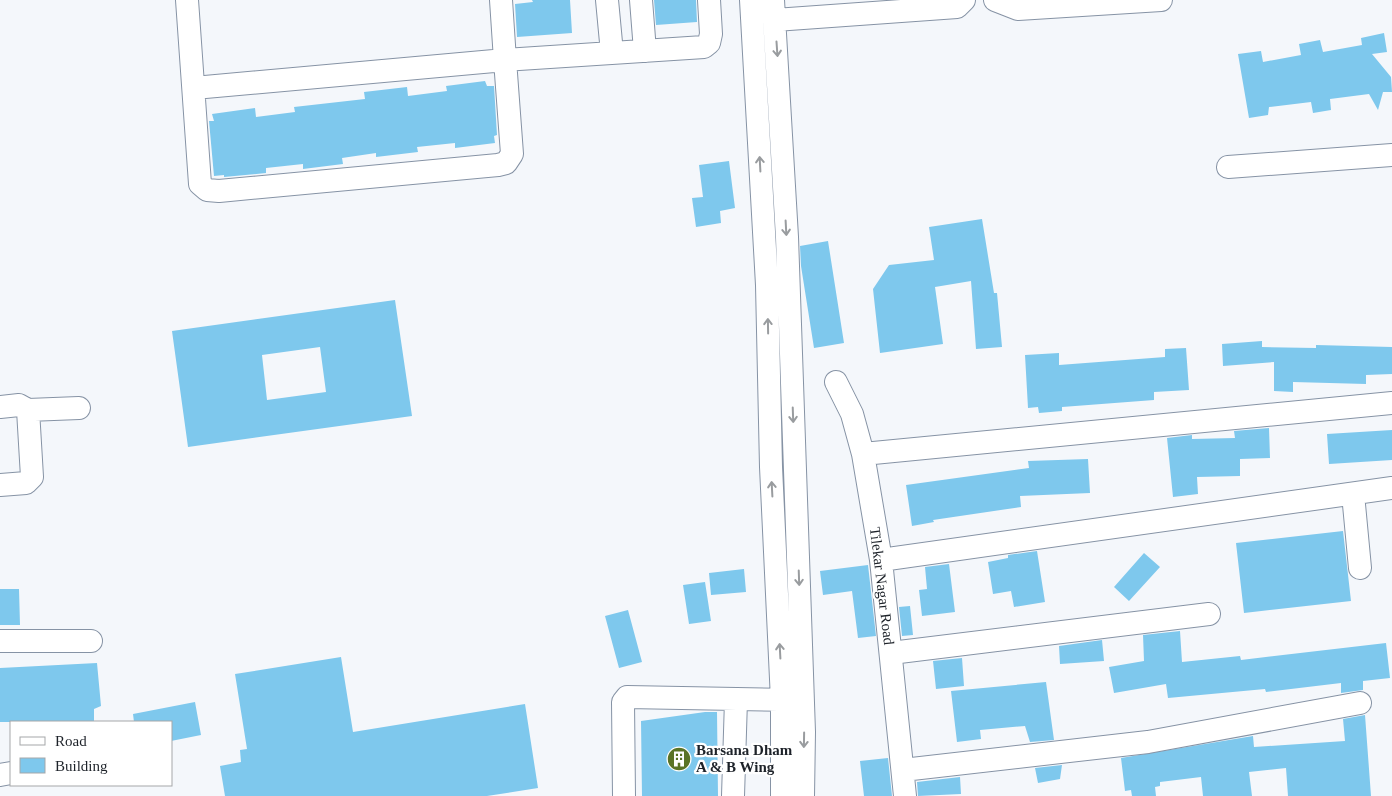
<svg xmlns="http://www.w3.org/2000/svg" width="1392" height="796" font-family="Georgia,serif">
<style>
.building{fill:#7ec8ed;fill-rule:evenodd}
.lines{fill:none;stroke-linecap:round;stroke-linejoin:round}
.minor-casing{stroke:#8693a5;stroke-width:24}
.minor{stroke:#fff;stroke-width:22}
.oneway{stroke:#999c9f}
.labels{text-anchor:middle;stroke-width:4.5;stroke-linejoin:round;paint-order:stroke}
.street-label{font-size:15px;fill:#1d2229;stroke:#fff}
.poi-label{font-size:15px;font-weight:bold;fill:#1d2229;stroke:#fff;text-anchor:start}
</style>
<rect width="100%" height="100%" fill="#f4f7fb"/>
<path class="building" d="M532,0H570L572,33L517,37L515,4L533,2Z
M654,0H696L697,22L656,25Z
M1384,33L1387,52L1372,54L1391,77L1392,92H1383L1378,110L1369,94L1330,99L1331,110L1313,113L1311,102L1269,107L1268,115L1249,118L1238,54L1261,51L1263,62L1301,55L1299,44L1320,40L1323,52L1362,45L1361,38Z
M485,81L487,86H494L497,135L494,136L495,143L455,148V143L417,147L418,152L376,157V153L342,158L343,164L303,169V164L266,168V173L224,177V175L214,176L209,121H214L212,114L255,108L256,117L295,112L294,107L365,99L364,92L407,87L408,96L447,91L446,86Z
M729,161L735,208L720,211L721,223L696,227L692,198L703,197L699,165Z
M982,219L994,293H997L1002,347L976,349L971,281L935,287L943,344L880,353L873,289L889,265L934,260L929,227Z
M828,241L844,343L814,348L801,266L800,246Z
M395,300L412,416L188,447L172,331ZM320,347L326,392L267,400L262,355Z
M1262,341V347L1316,348V345L1392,347V374L1366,375V384L1293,382V392L1274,391V362L1223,366L1222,344Z
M1186,348L1189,390L1154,392V400L1062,407V411L1039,413L1038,407L1028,408L1025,355L1059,353V365L1165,357V349Z
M1269,428L1270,458L1240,459V476L1197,477L1198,494L1173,497L1167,438L1192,435V439L1235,438L1234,431Z
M1392,430V460L1329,464L1327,434Z
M1088,459L1090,493L1020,496L1021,507L933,520L934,522L912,526L906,485L1029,468L1028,461Z
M1343,531L1351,601L1244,613L1236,543Z
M1037,551L1045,602L1014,607L1011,591L993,594L988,562L1008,558V555Z
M1144,553L1160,567L1129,601L1114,587Z
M949,564L955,612L922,616L919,590L927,589L925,567Z
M868,565L876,636L858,638L852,591L823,595L820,571Z
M744,569L746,592L711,595L709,573Z
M705,582L711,621L689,624L683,585Z
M0,589H19L20,625H0Z
M910,606L913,635L902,636L899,607Z
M628,610L642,662L619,668L605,616Z
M1180,631L1182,662L1240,656L1241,660L1386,643L1390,678L1363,681V690L1341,693V683L1266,692L1265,689L1168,698L1166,684L1114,693L1109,667L1144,661L1143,635Z
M1102,640L1104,661L1060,664L1059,646Z
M341,657L353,732L525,704L538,788L487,796H225L220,766L241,762L240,750L247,749L235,674Z
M962,658L964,686L936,689L933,661Z
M97,663L101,706L94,709V722H0V668Z
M1046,682L1054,740L1030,742L1025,726L980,730L981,739L957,742L951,691Z
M195,702L201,735L171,741V722H134L133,714Z
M705,712H717L718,796H642L641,721Z
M1365,715L1371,796H1288L1286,768L1249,772L1252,796H1203L1201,777L1160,782V786L1155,787L1156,796H1132L1131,790L1125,791L1121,758L1253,736L1254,747L1345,741L1343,719Z
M888,758L892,796H864L860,761Z
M1062,765L1060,779L1038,783L1035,768Z
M960,777L961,794L918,796L917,782Z"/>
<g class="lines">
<g class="minor-casing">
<path id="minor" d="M187,0L200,184L207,190L219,191L498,165L506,163L512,154L505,60L194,88
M501,0L505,60L704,47L709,43L711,34L709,0
M607,0L612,53
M641,0L645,51
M751,0L767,285L771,467L782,700V796
M773,0L787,237L804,732L803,796
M995,0L1018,9L1161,0
M775,20L957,7L964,0
M1228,167L1392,155
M836,382L852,414L863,454L881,560L905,796
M0,407L19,405L28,410L32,477L26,483L0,485
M28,410L79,408
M863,454L1392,403
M1353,494L1360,568
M881,560L1392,488
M0,641H91
M891,653L1209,614
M903,770L1148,742L1360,703
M0,775L11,773
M624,796L623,702L627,697L795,700
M733,796L736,700"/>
</g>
<use href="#minor" class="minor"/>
</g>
<defs><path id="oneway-shaft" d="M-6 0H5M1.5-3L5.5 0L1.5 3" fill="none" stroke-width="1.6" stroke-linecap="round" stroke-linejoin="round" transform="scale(1.25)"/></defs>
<g class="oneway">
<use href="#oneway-shaft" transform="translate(777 49) rotate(86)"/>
<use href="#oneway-shaft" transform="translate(760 164) rotate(-93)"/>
<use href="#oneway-shaft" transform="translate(786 228) rotate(87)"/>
<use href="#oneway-shaft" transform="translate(768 326) rotate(-91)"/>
<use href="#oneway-shaft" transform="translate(793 415) rotate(88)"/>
<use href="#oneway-shaft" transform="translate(772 489) rotate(-93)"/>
<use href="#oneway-shaft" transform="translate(799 578) rotate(88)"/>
<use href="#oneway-shaft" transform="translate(780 651) rotate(-93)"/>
<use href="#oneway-shaft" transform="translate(804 740) rotate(91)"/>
</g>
<defs>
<g id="building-disc" transform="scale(1.25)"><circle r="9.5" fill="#5a7326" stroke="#fff"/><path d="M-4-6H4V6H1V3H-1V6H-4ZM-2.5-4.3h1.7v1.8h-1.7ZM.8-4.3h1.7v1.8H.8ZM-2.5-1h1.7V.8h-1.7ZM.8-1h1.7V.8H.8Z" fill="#fff"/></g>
</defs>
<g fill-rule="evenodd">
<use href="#building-disc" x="679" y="759"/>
</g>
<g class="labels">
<g class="street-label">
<text transform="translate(882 586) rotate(83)" y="5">Tilekar Nagar Road</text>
</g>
<g class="poi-label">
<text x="696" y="755">Barsana Dham<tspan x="696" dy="17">A &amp; B Wing</tspan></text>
</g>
</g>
<rect x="10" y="721" width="162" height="65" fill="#ffffff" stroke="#a5a7a9"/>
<rect x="20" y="737" width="25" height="8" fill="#ffffff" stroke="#a5a7a9"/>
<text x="55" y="746" font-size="15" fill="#1d2229">Road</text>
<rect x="20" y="758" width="25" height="15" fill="#7ec8ed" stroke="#a5a7a9"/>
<text x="55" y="771" font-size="15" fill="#1d2229">Building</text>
</svg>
